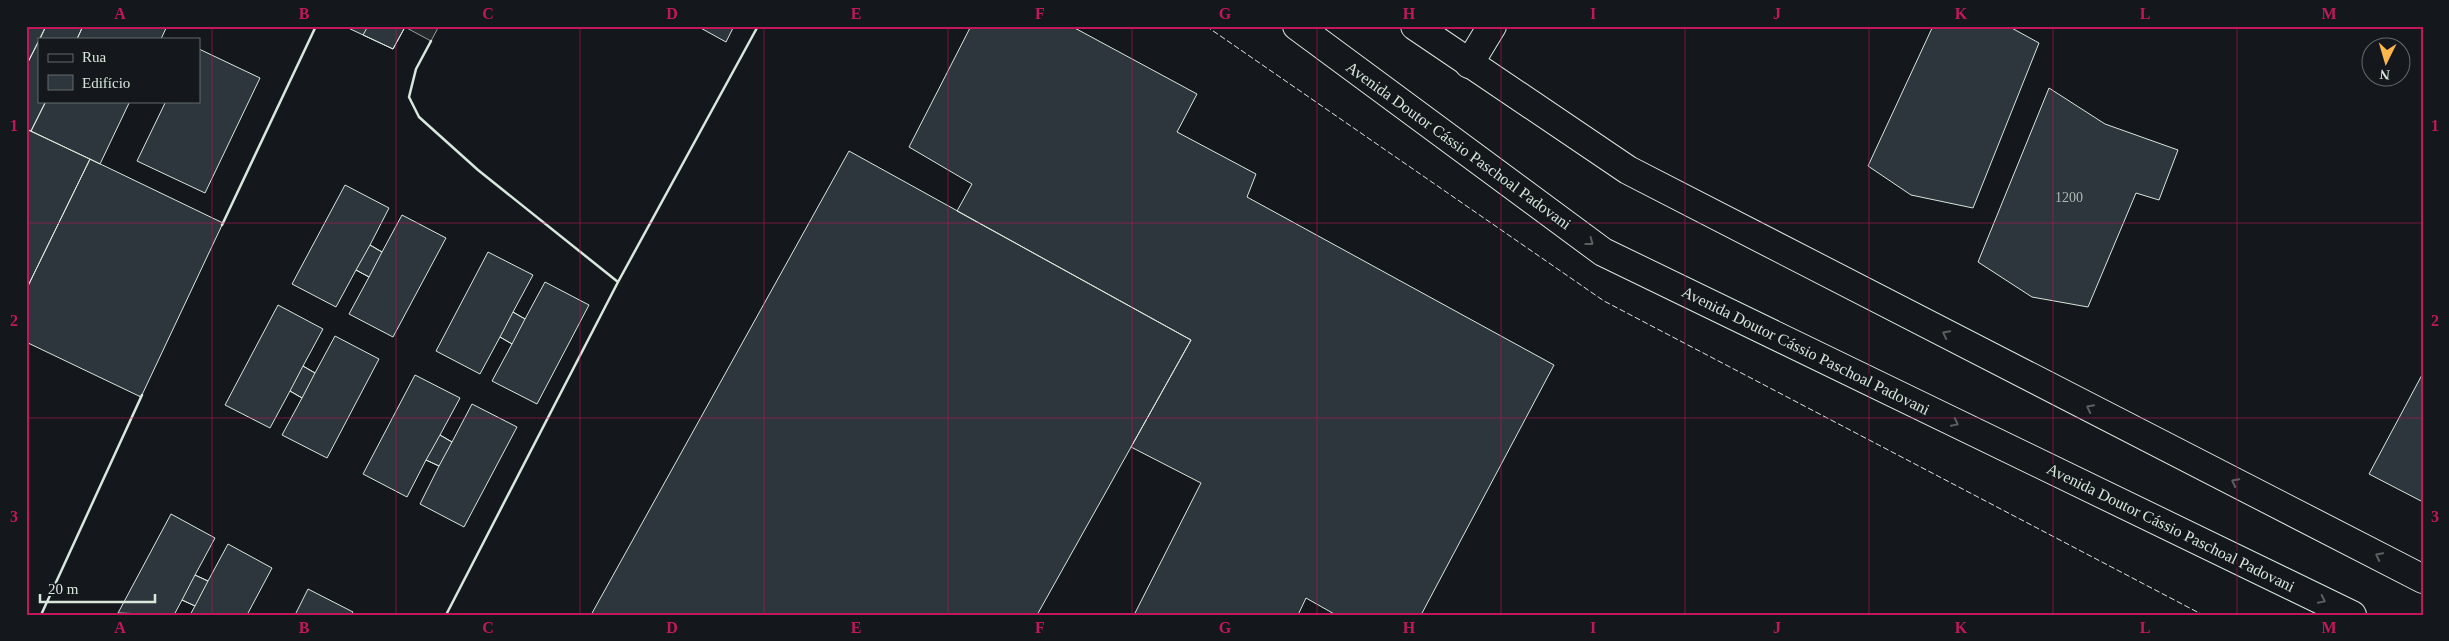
<svg xmlns="http://www.w3.org/2000/svg" width="2449" height="641" font-family="'Times New Roman',serif">
<style>
.parking{fill:#24282b;stroke:#939e99}
.building{fill:#2c363c;stroke:#d8e6dc}
.lines{fill:none;stroke-linecap:round;stroke-linejoin:round}
.minor-casing{stroke:#d8e6dc;stroke-width:30}
.major-casing{stroke:#d8e6dc;stroke-width:30}
.minor{stroke:#14181c;stroke-width:28}
.major{stroke:#14181c;stroke-width:28}
.fence{stroke:#d8e6dc;stroke-width:1;stroke-dasharray:6 2.5;stroke-linecap:butt}
.wall{stroke:#d8e6dc;stroke-width:2.5}
.oneway{stroke:#59605f}
.grid{fill:none;stroke:#c2185b;stroke-width:1;stroke-opacity:0.55}
.labels{text-anchor:middle;stroke-width:4;stroke-linejoin:round;paint-order:stroke}
.number-label{font-size:14px;fill:#adbab4}
.street-label{font-size:16px;fill:#d8e6dc;stroke:#14181c}
.neatline{fill:none;stroke:#c2185b;stroke-width:2}
.grid-label{font-size:16px;text-anchor:middle;font-weight:bold;fill:#c2185b}
</style>
<rect width="100%" height="100%" fill="#14181c"/>
<path class="parking" d="M403,26H439L431,41Z"/>
<path class="building" d="M26,26H46L26,66Z
M46,26H83L77,39H40Z
M83,26H167L161,39H77Z
M344,26H403L405,27L393,49Z
M368,26H403L405,27L393,49L363,35Z
M697,26H734L726,42Z
M971,26H1071L1197,94L1177,132L1256,174L1247,197L1554,365L1421,615H1336L1306,598L1298,615H1134L1201,483L1131,447L1191,340L957,211L972,184L909,147Z
M1933,26H2008L2039,43L1973,208L1911,195L1868,166Z
M39,41V101H46L31,131L26,129V66Z
M199,49L260,78L205,193L137,161L166,101H199Z
M2049,88L2105,124L2178,150L2159,200L2136,193L2088,307L2032,297L1978,262Z
M46,101H130L100,164L31,131Z
M26,129L90,159L26,290Z
M849,151L1191,340L1037,615H591Z
M90,159L223,223L141,397L26,342V290Z
M345,185L389,208L370,245L382,252L402,215L446,238L393,337L349,314L369,277L356,270L336,307L292,284Z
M370,245L382,252L369,277L356,270Z
M488,252L533,275L513,312L525,319L545,282L589,305L537,404L492,381L512,344L500,337L480,374L436,351Z
M278,305L323,329L303,366L315,373L335,336L379,359L327,458L282,435L302,398L290,391L270,428L225,405Z
M513,312L525,319L512,344L500,337Z
M303,366L315,373L302,398L290,391Z
M2423,373V502L2369,474Z
M415,375L460,398L440,435L452,442L472,404L517,427L464,527L420,504L439,466L426,460L407,497L363,474Z
M440,435L452,442L439,466L426,460Z
M171,514L215,538L195,575L208,581L228,544L272,568L247,615H190L195,606L182,600L174,615L118,613Z
M195,575L208,581L195,606L182,600Z
M308,589L353,612L351,615H295Z"/>
<g class="lines">
<g class="minor-casing">
<path id="minor" d="M1469,64L1492,26"/>
</g>
<g class="major-casing">
<path id="major" d="M1297,26L1603,252L2352,615
M1415,26L1628,170L2423,579"/>
</g>
<use href="#minor" class="minor"/>
<use href="#major" class="major"/>
<path class="fence" d="M1206,26L1604,301L2203,615
M41,615L141,397L139,396"/>
<path class="wall" d="M431,41L416,69L409,97L419,117L478,170L618,282L446,615
M222,225L316,26
M618,282L758,26
M41,615L142,395"/>
</g>
<defs><path id="oneway-chevron" d="M-2-3.5L2.5 0L-2 3.5" fill="none" stroke-width="1.6" stroke-linecap="round" stroke-linejoin="round" transform="scale(1.25)"/></defs>
<g class="oneway">
<use href="#oneway-chevron" transform="translate(1590 242) rotate(37)"/>
<use href="#oneway-chevron" transform="translate(1946 334) rotate(-153)"/>
<use href="#oneway-chevron" transform="translate(2090 408) rotate(-153)"/>
<use href="#oneway-chevron" transform="translate(1955 423) rotate(26)"/>
<use href="#oneway-chevron" transform="translate(2235 482) rotate(-153)"/>
<use href="#oneway-chevron" transform="translate(2379 556) rotate(-153)"/>
<use href="#oneway-chevron" transform="translate(2322 600) rotate(26)"/>
</g>
<path class="grid" d="M212,26V615M396,26V615M580,26V615M764,26V615M948,26V615M1132,26V615M1317,26V615M1501,26V615M1685,26V615M1869,26V615M2053,26V615M2237,26V615M26,223H2423M26,418H2423"/>
<g class="labels">
<g class="number-label">
<text x="2069" y="202">1200</text>
</g>
<g class="street-label">
<text transform="translate(1459 145) rotate(36)" y="6">Avenida Doutor Cássio Paschoal Padovani</text>
<text transform="translate(1806 350) rotate(26)" y="6">Avenida Doutor Cássio Paschoal Padovani</text>
<text transform="translate(2171 527) rotate(26)" y="6">Avenida Doutor Cássio Paschoal Padovani</text>
</g>
</g>
<rect width="2449" height="641" fill="none" stroke="#14181c" stroke-width="55"/>
<rect x="38" y="38" width="162" height="65" fill="#14181c" stroke="#626a69"/>
<rect x="48" y="54" width="25" height="8" fill="#14181c" stroke="#626a69"/>
<text x="82" y="62" font-size="15" fill="#d8e6dc">Rua</text>
<rect x="48" y="75" width="25" height="15" fill="#2c363c" stroke="#626a69"/>
<text x="82" y="88" font-size="15" fill="#d8e6dc">Edifício</text>
<g transform="translate(2386 62) rotate(185)"><circle r="24" fill="#14181c" stroke="#626a69"/>
<path d="M0-4L9 19L0 12L-9 19Z" fill="#ffb74d"/>
<text y="-8" font-size="14" font-weight="bold" text-anchor="middle" fill="#d8e6dc">N</text>
</g>
<path d="M40 594v8h115v-8" fill="none" stroke="#d8e6dc" stroke-width="2.5"/>
<text x="48" y="594" font-size="15" fill="#d8e6dc" stroke="#14181c" stroke-width="4" paint-order="stroke">20 m</text>
<rect x="28" y="28" width="2394" height="586" class="neatline"/>
<g class="grid-label">
<text x="120" y="19">A</text>
<text x="304" y="19">B</text>
<text x="488" y="19">C</text>
<text x="672" y="19">D</text>
<text x="856" y="19">E</text>
<text x="1040" y="19">F</text>
<text x="1225" y="19">G</text>
<text x="1409" y="19">H</text>
<text x="1593" y="19">I</text>
<text x="1777" y="19">J</text>
<text x="1961" y="19">K</text>
<text x="2145" y="19">L</text>
<text x="2329" y="19">M</text>
<text x="14" y="131">1</text>
<text x="2435" y="131">1</text>
<text x="14" y="326">2</text>
<text x="2435" y="326">2</text>
<text x="14" y="522">3</text>
<text x="2435" y="522">3</text>
<text x="120" y="633">A</text>
<text x="304" y="633">B</text>
<text x="488" y="633">C</text>
<text x="672" y="633">D</text>
<text x="856" y="633">E</text>
<text x="1040" y="633">F</text>
<text x="1225" y="633">G</text>
<text x="1409" y="633">H</text>
<text x="1593" y="633">I</text>
<text x="1777" y="633">J</text>
<text x="1961" y="633">K</text>
<text x="2145" y="633">L</text>
<text x="2329" y="633">M</text>
</g>
</svg>
